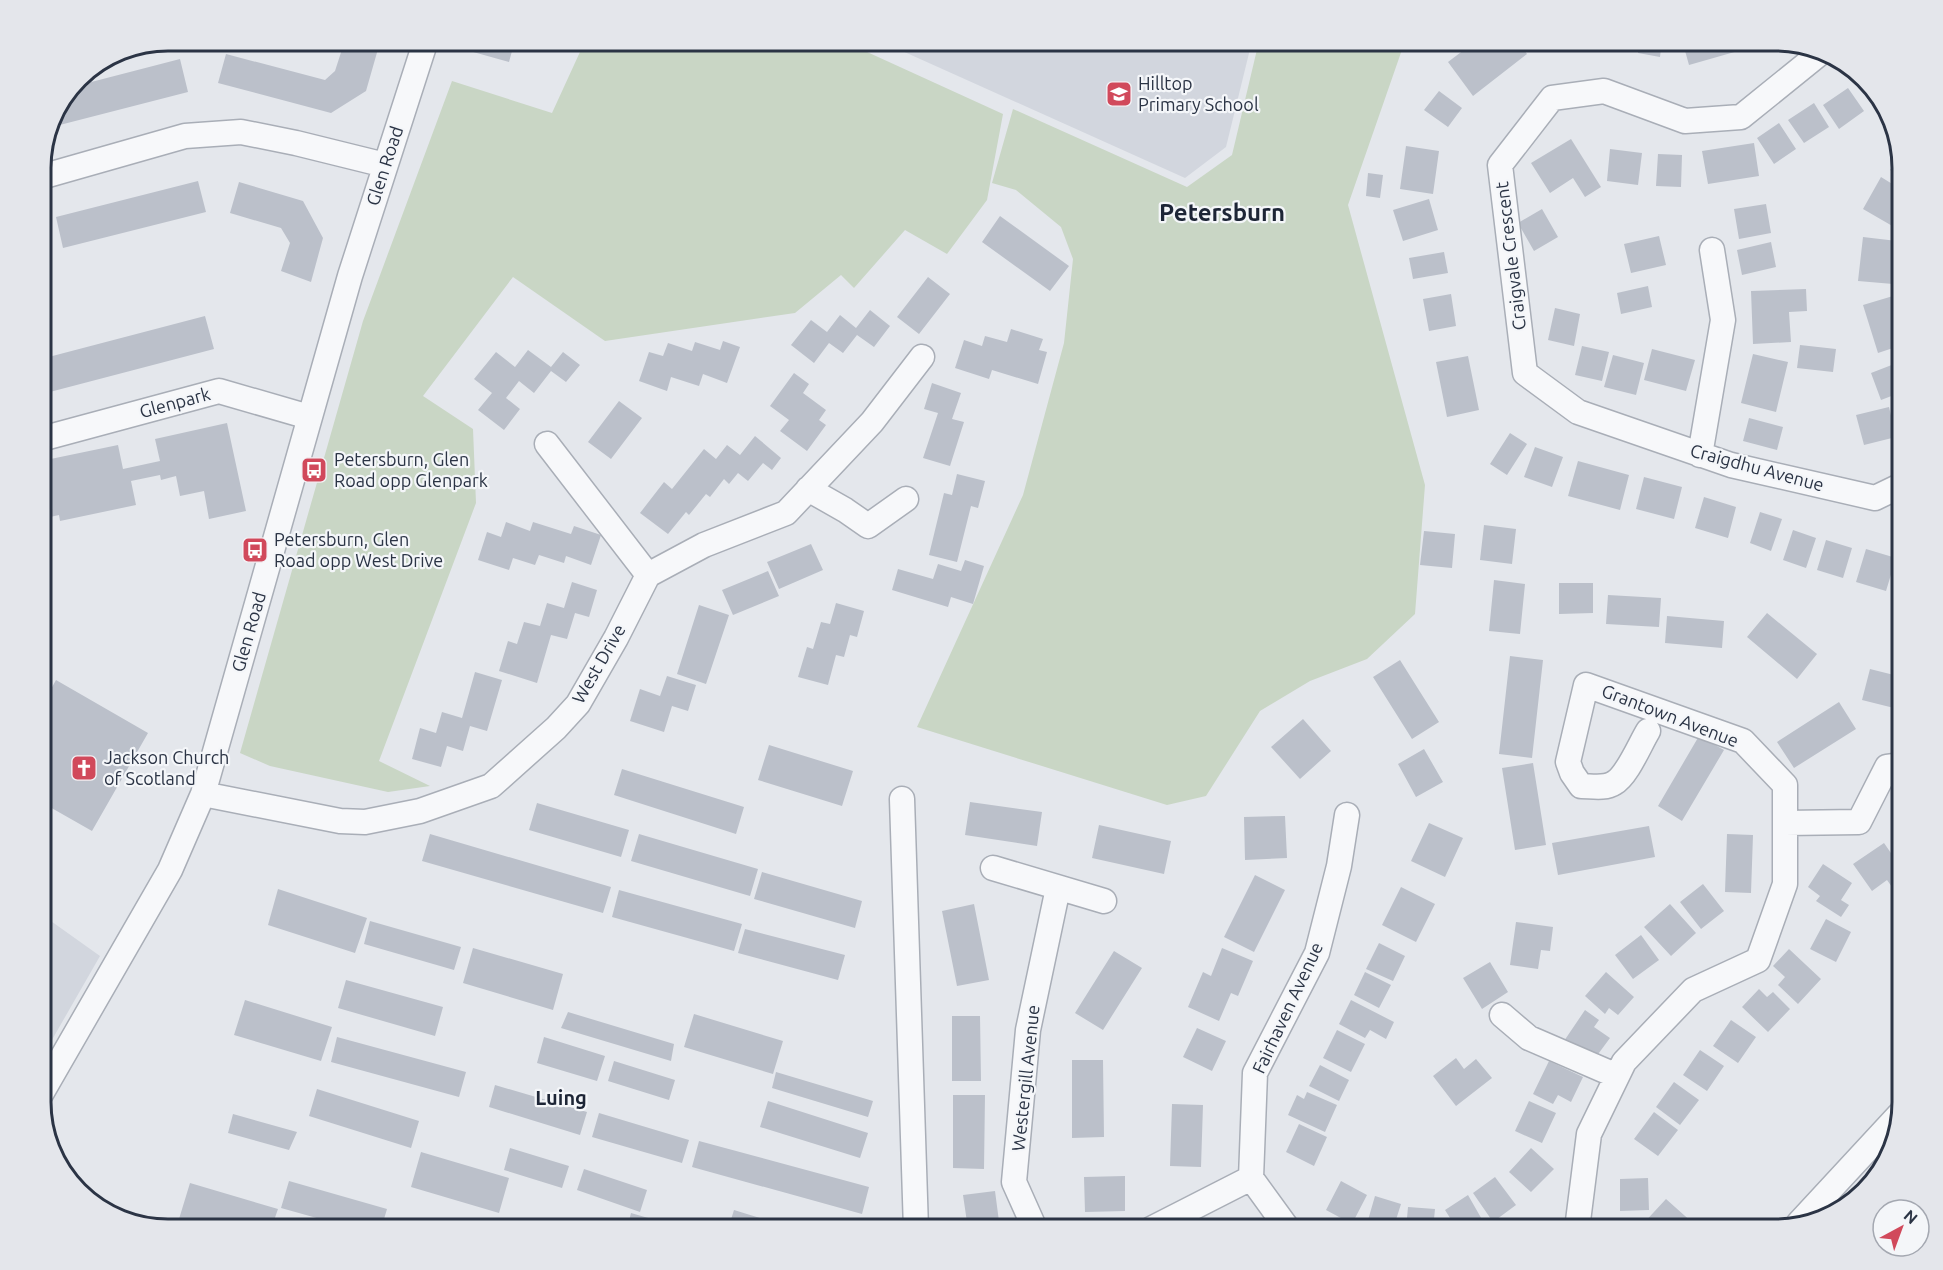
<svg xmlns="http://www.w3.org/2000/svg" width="1943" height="1270" font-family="Ubuntu,sans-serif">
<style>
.built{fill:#d2d6de}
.green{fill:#c9d6c5}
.building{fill:#bbc0ca}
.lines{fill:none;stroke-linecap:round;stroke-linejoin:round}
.minor-casing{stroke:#a9aeb7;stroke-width:27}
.minor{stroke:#f7f8fa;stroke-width:24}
.labels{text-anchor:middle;stroke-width:4.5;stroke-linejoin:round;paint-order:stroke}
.poi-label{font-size:18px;fill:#2b3445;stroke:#f4f6f9;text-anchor:start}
.street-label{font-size:18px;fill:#2b3445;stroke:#f4f6f9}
.neighbourhood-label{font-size:20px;font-weight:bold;fill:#1d2536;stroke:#f4f6f9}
.district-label{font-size:24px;font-weight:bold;fill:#1d2536;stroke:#f4f6f9}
.rim{fill:none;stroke:#2b3445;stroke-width:3}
</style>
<rect width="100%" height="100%" fill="#e4e7ec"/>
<path class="built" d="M880,41H1252L1226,147L1185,178Z
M41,914L100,956L41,1059Z"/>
<path class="green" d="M585,41H843L1003,114L987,200L947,254L905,230L854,288L841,275L795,313L605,341L513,277L423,396L473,429L476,503L379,761L430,786L388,792L270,766L240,753L363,321L452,81L552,113Z
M1259,41H1405L1348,205L1425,485L1415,614L1367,659L1310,681L1260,711L1206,796L1167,805L917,727L1023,495L1064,343L1073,259L1061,227L1016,190L992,183L1013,109L1187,187L1232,155Z
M1884,1163L1881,1173L1836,1213Z"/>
<path class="building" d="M345,40L378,49L366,91L331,113L218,83L226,54L325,80L335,71Z
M468,40H515L509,62L466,50Z
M1477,40H1517L1527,54L1473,96L1448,62Z
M1532,40H1552L1553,50L1534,52Z
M1574,40H1598L1597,49L1574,48Z
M1610,40H1633V50H1610Z
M1640,40H1662L1660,57L1638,53Z
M1682,40H1735L1738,51L1689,65Z
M180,59L188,92L48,128L50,119L72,87Z
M1848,88L1864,111L1839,129L1823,105Z
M1439,91L1462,108L1448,127L1424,110Z
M1814,103L1829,127L1804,143L1788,120Z
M1779,123L1796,149L1774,164L1757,138Z
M1571,139L1601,187L1585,197L1573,178L1550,193L1531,163Z
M1754,143L1759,176L1708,184L1702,151Z
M1406,146L1439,151L1433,194L1400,189Z
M1610,149L1642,153L1638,185L1607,181Z
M1658,154L1682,155L1681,187L1656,186Z
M1899,155L1902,167V178L1890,170Z
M1368,173L1383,175L1380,198L1366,196Z
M1881,177L1902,190L1901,231L1863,209Z
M198,181L206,212L63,248L56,217Z
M239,182L303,201L323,238L311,282L281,271L290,243L281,228L230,213Z
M1429,199L1438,230L1403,241L1393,210Z
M1766,204L1771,233L1739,239L1734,209Z
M1542,209L1558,237L1534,251L1518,223Z
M1000,216L1069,266L1050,291L982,242Z
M41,234L46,252L41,254Z
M1659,236L1666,265L1631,273L1624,244Z
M1863,237L1897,241L1893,284L1858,281Z
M1771,242L1776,267L1742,275L1737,250Z
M1444,252L1448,273L1413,279L1409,258Z
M928,277L950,294L919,334L897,317Z
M1648,286L1652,307L1621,314L1617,293Z
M1806,289L1807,311L1789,312L1791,342L1753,344L1751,291Z
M1451,294L1456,326L1429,331L1423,299Z
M1893,296L1902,327V345L1878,353L1863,305Z
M1555,308L1580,314L1574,346L1548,340Z
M870,310L890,326L874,347L857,335L843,353L829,343L814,363L791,345L811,320L827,332L840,315L856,328Z
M205,316L214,349L46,393L41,372V359Z
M1011,329L1043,339L1039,350L1047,352L1038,384L992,370L989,379L955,368L964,340L982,346L985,336L1007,342Z
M723,341L740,347L727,383L703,374L699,386L671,377L667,391L639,381L649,352L663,356L668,343L692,351L695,342L720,350Z
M1800,345L1836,349L1833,372L1797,368Z
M1582,346L1609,352L1602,381L1575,375Z
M1652,349L1695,360L1686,391L1644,380Z
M528,350L551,367L563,352L580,365L566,382L551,371L534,393L519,381L506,398L520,409L504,430L478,410L492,393L474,379L496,352L515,367Z
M1753,354L1788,362L1776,412L1741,403Z
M1613,355L1644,363L1636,395L1604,387Z
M1468,356L1479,410L1447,417L1436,362Z
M1902,361V392L1881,400L1871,373Z
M794,373L809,384L803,393L826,410L819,420L826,425L807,451L780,431L789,420L770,406Z
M932,383L961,393L952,419L964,422L950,466L923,458L938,413L924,409Z
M619,401L642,418L611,459L588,442Z
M1889,407L1896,437L1864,445L1856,415Z
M1749,418L1783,427L1777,450L1743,441Z
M227,423L246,511L209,519L204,491L180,496L176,476L161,480L160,475L131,481L136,505L60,521L59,515L41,519V461L118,445L123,469L160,461L155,439Z
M1510,433L1527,444L1507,475L1490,464Z
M755,436L781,458L772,470L763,463L748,481L738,473L729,484L724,479L710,497L706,494L689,515L686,512L668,534L640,513L664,482L672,489L704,449L716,459L727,445L740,455Z
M1535,447L1563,457L1552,487L1524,477Z
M1578,461L1629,475L1620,510L1568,496Z
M957,474L985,481L978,508L971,506L957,562L929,555L944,493L952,495Z
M1644,477L1682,487L1674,519L1636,509Z
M1704,497L1736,507L1728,538L1695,528Z
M1760,512L1782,519L1771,551L1750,543Z
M506,522L530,531L533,522L571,534L574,526L601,535L591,565L566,556L564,563L539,555L535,565L513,558L509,570L478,560L487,532L501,537Z
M1484,525L1516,529L1512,564L1480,560Z
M1793,530L1816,538L1806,568L1783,560Z
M1424,531L1455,534L1452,568L1420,565Z
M1826,540L1852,548L1843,578L1817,570Z
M811,544L823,570L779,589L767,562Z
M1866,549L1896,558L1886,591L1856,582Z
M965,560L984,566L973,604L951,597L948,607L892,590L898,569L933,579L938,564L961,571Z
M768,571L779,596L733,615L722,590Z
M1494,580L1525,584L1520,634L1489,631Z
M572,582L597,590L589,617L575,613L567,639L551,635L537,683L499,671L508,641L517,644L524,622L540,626L547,603L564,608Z
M1559,583H1593V613L1559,614Z
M1608,595L1661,598L1659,627L1606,624Z
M836,603L864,611L857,637L850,635L844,657L836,655L828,685L798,677L807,647L813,649L821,622L830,624Z
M699,605L729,615L706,684L677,674Z
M1767,613L1817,654L1797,679L1747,637Z
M1667,616L1724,621L1722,648L1665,643Z
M1510,656L1543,660L1532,758L1499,754Z
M1400,660L1439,722L1412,739L1373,677Z
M1870,669L1902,677V710L1862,700Z
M475,672L502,680L487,731L470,726L463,751L447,746L441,767L412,759L420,728L436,733L442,712L462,718Z
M667,676L696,685L688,711L672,706L664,732L630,721L640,689L660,696Z
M56,680L148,733L92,831L41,802V707Z
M1839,702L1856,729L1794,768L1777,742Z
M1303,719L1331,751L1300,779L1271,747Z
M1699,736L1724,750L1682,821L1658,806Z
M769,745L853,771L842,806L758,780Z
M1424,749L1443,782L1416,797L1398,764Z
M1533,763L1546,845L1515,850L1502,768Z
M622,769L744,807L736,834L614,795Z
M970,802L1042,812L1037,846L965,835Z
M537,803L629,830L621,857L529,830Z
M1285,816L1287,858L1245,860L1244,817Z
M1429,823L1463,838L1445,877L1411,861Z
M1099,825L1171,841L1164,874L1092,858Z
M1649,826L1655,857L1558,875L1552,843Z
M430,834L611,887L603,913L422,861Z
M639,834L758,869L750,896L631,861Z
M1727,834L1753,835L1751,893L1725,892Z
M1884,843L1902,869V890L1897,894L1887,880L1872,891L1853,864Z
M1823,864L1852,883L1841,900L1849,905L1841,917L1816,901L1820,896L1808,887Z
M762,872L862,901L855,928L754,899Z
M1255,875L1285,890L1254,952L1224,937Z
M1703,884L1724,911L1701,929L1680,902Z
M1401,887L1435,904L1416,942L1382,925Z
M278,889L367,918L355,953L268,925Z
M619,890L742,924L734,951L612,917Z
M974,904L989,980L957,986L942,911Z
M1670,904L1696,933L1671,956L1644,927Z
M1826,919L1851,932L1836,962L1810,949Z
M370,921L461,947L454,970L364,944Z
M1516,922L1553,927L1550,951L1541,950L1538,969L1510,965Z
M745,929L845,955L838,980L738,953Z
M1641,935L1659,960L1633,979L1615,955Z
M1379,943L1405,956L1393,981L1366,969Z
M473,948L563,974L553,1010L463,983Z
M1222,948L1253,961L1238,996L1231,993L1219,1021L1188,1007L1203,972L1211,976Z
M1789,949L1821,979L1798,1004L1778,985L1785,977L1773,966Z
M1114,951L1142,968L1103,1030L1075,1013Z
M1490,962L1508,992L1482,1009L1463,978Z
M1365,972L1391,985L1379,1008L1354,995Z
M1606,972L1634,997L1618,1015L1609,1008L1605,1014L1585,996Z
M346,980L443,1007L435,1036L338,1008Z
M1759,989L1767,997L1773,992L1790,1009L1768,1032L1742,1007Z
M245,1000L332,1027L321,1061L234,1035Z
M1351,1000L1394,1022L1386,1039L1370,1030L1365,1038L1339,1024Z
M1585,1010L1599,1020L1594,1027L1610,1038L1593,1061L1564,1041Z
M568,1012L674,1044L671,1061L561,1028Z
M694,1014L783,1041L773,1074L684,1047Z
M952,1016H980L981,1081H952Z
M1731,1020L1756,1037L1738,1063L1713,1046Z
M1197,1028L1226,1041L1212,1071L1183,1057Z
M1337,1030L1365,1044L1351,1072L1323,1058Z
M337,1037L466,1072L459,1097L331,1062Z
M544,1037L605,1056L597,1081L537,1063Z
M1700,1050L1724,1066L1707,1091L1683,1075Z
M1456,1058L1464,1069L1476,1059L1492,1078L1456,1106L1433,1076Z
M1072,1060H1103L1104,1137L1072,1138Z
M614,1061L675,1080L669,1100L608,1081Z
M1549,1061L1583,1077L1571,1102L1558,1095L1553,1104L1533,1094Z
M1320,1065L1349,1080L1339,1101L1309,1086Z
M776,1072L873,1101L868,1117L772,1088Z
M1674,1082L1699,1100L1680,1125L1656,1107Z
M495,1085L587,1112L580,1135L489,1107Z
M317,1089L419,1121L411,1148L309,1116Z
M1307,1092L1337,1105L1325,1132L1288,1115L1297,1095L1304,1099Z
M953,1095H985L984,1169L953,1168Z
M768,1101L868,1133L860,1158L760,1127Z
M1529,1101L1556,1113L1542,1143L1515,1131Z
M1172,1104L1203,1105L1201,1167L1170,1166Z
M1654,1112L1678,1130L1658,1156L1634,1139Z
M599,1113L689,1140L682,1163L592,1137Z
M233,1114L297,1132L289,1150L228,1133Z
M1299,1124L1327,1137L1314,1166L1286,1152Z
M699,1141L869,1187L862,1214L692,1167Z
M510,1148L569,1166L562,1188L504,1170Z
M1531,1148L1554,1169L1531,1192L1509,1172Z
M421,1152L509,1178L499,1213L411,1187Z
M584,1169L647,1190L640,1212L577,1190Z
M1125,1176V1211L1085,1212L1084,1177Z
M1495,1177L1516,1205L1493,1222L1473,1193Z
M1648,1178L1649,1210L1620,1211V1179Z
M289,1181L387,1209L381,1229H356L281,1208Z
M1341,1181L1367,1195L1352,1224L1326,1210Z
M190,1183L278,1209L271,1229H213L179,1219Z
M995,1191L1000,1229H968L963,1195Z
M1468,1195L1484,1223L1474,1229H1457L1445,1210Z
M1375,1196L1401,1204L1393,1229H1376L1366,1227Z
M1666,1199L1694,1224L1689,1229H1644L1641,1226Z
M1408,1207L1435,1209L1433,1229H1406Z
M734,1210L795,1229H728Z
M631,1213L686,1229H627Z
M1217,1221L1224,1229H1206Z"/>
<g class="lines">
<g class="minor-casing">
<path id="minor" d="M1819,54L1741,117L1685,121L1604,91L1552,98L1500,165L1525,373L1578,412L1731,465L1875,498L1902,485
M41,177L185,136L241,132L296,143L385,165
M41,439L219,391L309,417
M547,444L648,575
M1700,455L1723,320L1712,250
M808,489L845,510L868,526L906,499
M203,794L340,821L365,822L420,811L491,786L556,728L578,704L616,638L648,575L704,545L786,513L872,422L922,357
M902,799L916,1229
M1785,823L1859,822L1887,767L1902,765
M993,868L1104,901
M1502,1015L1529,1038L1617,1076
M41,1094L170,870L203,794L350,276L426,40
M1799,1223L1899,1115
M1035,1229L1014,1182L1028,1030L1058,888
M1151,1229L1251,1178
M1288,1229L1251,1178L1255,1073L1317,953L1339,866L1347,815
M1577,1229L1589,1134L1624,1062L1693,990L1758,960L1785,884V785L1743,741L1586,685L1568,762L1572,773L1581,786C1591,786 1605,789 1614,783C1627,776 1640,744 1648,731"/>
</g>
<use href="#minor" class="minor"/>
</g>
<defs>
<g id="school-square" transform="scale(1.35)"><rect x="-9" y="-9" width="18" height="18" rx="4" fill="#d1495b" stroke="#f4f6f9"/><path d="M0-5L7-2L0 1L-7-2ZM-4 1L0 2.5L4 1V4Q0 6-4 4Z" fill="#fff"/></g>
<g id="bus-square" transform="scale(1.35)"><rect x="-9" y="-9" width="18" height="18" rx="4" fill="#d1495b" stroke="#f4f6f9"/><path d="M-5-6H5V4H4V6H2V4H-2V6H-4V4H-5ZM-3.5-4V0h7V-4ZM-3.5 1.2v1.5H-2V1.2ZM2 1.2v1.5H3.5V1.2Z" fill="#fff"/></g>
<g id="church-square" transform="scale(1.35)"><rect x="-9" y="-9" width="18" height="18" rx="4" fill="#d1495b" stroke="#f4f6f9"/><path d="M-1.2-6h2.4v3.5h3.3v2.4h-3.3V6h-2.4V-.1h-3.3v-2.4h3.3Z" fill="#fff"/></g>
</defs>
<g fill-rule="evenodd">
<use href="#school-square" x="1119" y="94"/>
<use href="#bus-square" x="314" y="470"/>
<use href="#bus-square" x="255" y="550"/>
<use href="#church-square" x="84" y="768"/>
</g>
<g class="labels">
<g class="poi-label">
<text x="1138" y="90">Hilltop<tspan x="1138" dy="21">Primary School</tspan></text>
<text x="334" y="466">Petersburn, Glen<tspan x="334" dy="21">Road opp Glenpark</tspan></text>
<text x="274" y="546">Petersburn, Glen<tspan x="274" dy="21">Road opp West Drive</tspan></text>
<text x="104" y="764">Jackson Church<tspan x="104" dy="21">of Scotland</tspan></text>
</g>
<g class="street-label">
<text transform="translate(385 166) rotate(-72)" y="6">Glen Road</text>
<text transform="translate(1511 256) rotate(-97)" y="6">Craigvale Crescent</text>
<text transform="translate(175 403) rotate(-15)" y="6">Glenpark</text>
<text transform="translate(1757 468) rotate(15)" y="6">Craigdhu Avenue</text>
<text transform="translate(249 632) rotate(-74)" y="6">Glen Road</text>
<text transform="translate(599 664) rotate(-60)" y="6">West Drive</text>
<text transform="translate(1670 716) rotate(21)" y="6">Grantown Avenue</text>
<text transform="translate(1288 1008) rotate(-65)" y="6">Fairhaven Avenue</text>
<text transform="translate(1026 1078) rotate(-84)" y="6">Westergill Avenue</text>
</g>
<g class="neighbourhood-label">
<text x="561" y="1105">Luing</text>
</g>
<g class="district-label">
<text x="1222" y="221">Petersburn</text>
</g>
</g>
<path d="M0 0H1943V1270H0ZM168 51H1775A117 117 0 0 1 1892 168V1102A117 117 0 0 1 1775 1219H168A117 117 0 0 1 51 1102V168A117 117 0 0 1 168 51Z" fill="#e4e6eb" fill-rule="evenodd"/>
<path class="rim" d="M168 51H1775A117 117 0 0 1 1892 168V1102A117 117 0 0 1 1775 1219H168A117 117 0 0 1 51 1102V168A117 117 0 0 1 168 51Z"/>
<g transform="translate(1901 1228) rotate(41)"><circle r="28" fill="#f4f6f9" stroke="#a4a8b1" stroke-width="1.5"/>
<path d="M0-4.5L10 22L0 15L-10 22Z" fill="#d1495b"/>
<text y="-9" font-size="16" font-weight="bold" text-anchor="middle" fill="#2b3445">N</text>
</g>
</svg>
